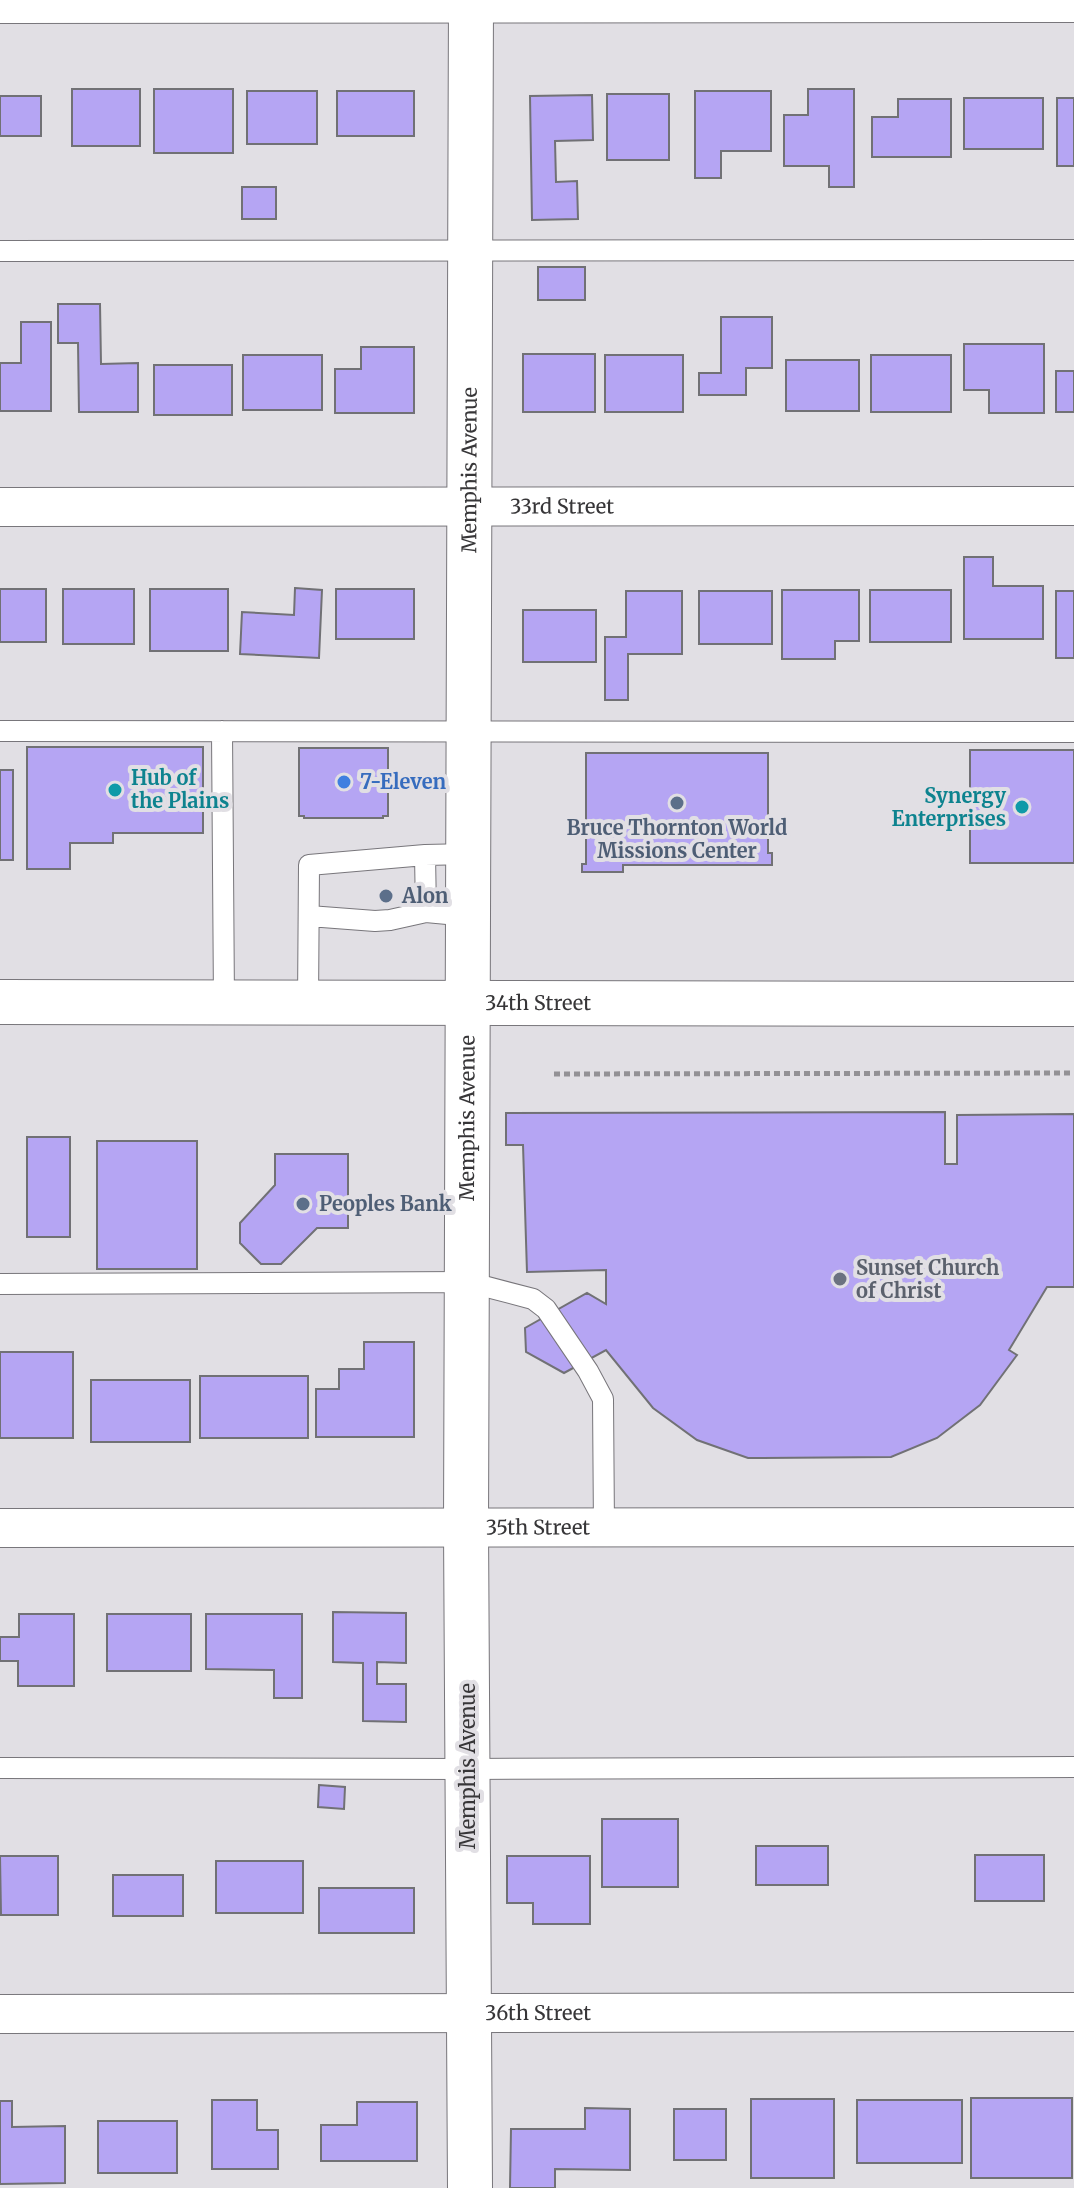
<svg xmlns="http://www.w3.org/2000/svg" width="1074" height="2188" font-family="Merriweather,serif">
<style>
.building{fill:#b5a5f3;stroke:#717175;stroke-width:2}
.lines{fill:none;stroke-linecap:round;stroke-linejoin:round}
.service-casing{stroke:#78767b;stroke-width:22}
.minor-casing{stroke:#78767b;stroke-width:40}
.tertiary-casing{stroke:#78767b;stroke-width:46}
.secondary-casing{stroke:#78767b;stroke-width:46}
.path{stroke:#939195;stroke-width:5;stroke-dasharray:6 4;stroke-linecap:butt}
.service{stroke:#fff;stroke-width:20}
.minor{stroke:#fff;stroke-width:38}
.tertiary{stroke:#fff;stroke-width:44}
.secondary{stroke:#fff;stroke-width:44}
.shop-dot{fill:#3f7fe0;stroke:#e1dfe4;stroke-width:3}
.culture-dot{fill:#0f9aa8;stroke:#e1dfe4;stroke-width:3}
.service-dot{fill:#5c6f8a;stroke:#e1dfe4;stroke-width:3}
.worship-dot{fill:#6b7280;stroke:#e1dfe4;stroke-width:3}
.labels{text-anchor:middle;stroke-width:8;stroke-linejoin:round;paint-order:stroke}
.street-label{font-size:20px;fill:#373638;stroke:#e1dfe4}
.culture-label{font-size:20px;font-weight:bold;fill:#0d838f;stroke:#e1dfe4;text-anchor:start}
.shop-label{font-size:20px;font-weight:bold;fill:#366cbe;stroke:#e1dfe4;text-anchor:start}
.service-label{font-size:20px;font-weight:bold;fill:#4e5e75;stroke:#e1dfe4;text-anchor:start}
.worship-label{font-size:20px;font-weight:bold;fill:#5b616d;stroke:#e1dfe4;text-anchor:start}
</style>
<rect width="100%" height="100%" fill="#e1dfe4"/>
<path class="building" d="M72,89H140V146H72Z
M154,89H233V153H154Z
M808,89H854V187H829V166H784V115H808Z
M247,91H317V144H247Z
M337,91H414V136H337Z
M695,91H771V151H721V178H695Z
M607,94H669V160H607Z
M592,95L593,140L555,141L556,182L577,181L578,219L532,220L530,96Z
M0,96H41V136H0Z
M964,98H1043V149H964Z
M1057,98H1074V166H1057Z
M898,99H951V157H872V117H898Z
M242,187H276V219H242Z
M538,267H585V300H538Z
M58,304H100L101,364L138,363V412H79L78,343H58Z
M721,317H772V368H746V395H699V373H721Z
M21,322H51V411H0V363H21Z
M964,344H1044V413H989V390H964Z
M361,347H414V413H335V369H361Z
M523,354H595V412H523Z
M243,355H322V410H243Z
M605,355H683V412H605Z
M871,355H951V412H871Z
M786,360H859V411H786Z
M154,365H232V415H154Z
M1056,371H1074V412H1056Z
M964,557H993V586H1043V639H964Z
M295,588L322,590L319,658L240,654L242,612L294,615Z
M0,589H46V642H0Z
M63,589H134V644H63Z
M150,589H228V651H150Z
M336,589H414V639H336Z
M782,590H859V641H835V659H782Z
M870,590H951V642H870Z
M626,591H682V654H628V700H605V637H626Z
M699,591H772V644H699Z
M1056,591H1074V658H1056Z
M523,610H596V662H523Z
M27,747H203V833H113V843H70V869H27Z
M299,748H388V816H383V818H304V816H299Z
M970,750H1074V863H970Z
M586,753H768V853H772V865H623V872H582V864H586Z
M0,770H13V860H0Z
M945,1112V1164H957V1115L1074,1114V1287H1047L1009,1350L1017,1355L980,1405L937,1438L891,1457L748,1458L697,1440L653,1408L606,1350L564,1373L526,1352L525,1328L587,1293L606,1304V1270L527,1272L523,1145H506V1113Z
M27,1137H70V1237H27Z
M97,1141H197V1269H97Z
M275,1154H348V1228H317L281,1264H261L240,1243V1223L275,1185Z
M364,1342H414V1437H316V1389H339V1369H364Z
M0,1352H73V1438H0Z
M200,1376H308V1438H200Z
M91,1380H190V1442H91Z
M333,1612L406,1613V1663L377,1662V1684H406V1722L363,1721V1663L333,1662Z
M19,1614H74V1686H18V1661H0V1637H19Z
M107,1614H191V1671H107Z
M206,1614H302V1698H274V1670L206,1669Z
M319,1785L345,1787L344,1809L318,1807Z
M602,1819H678V1887H602Z
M756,1846H828V1885H756Z
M975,1855H1044V1901H975Z
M0,1856H58V1915H1Z
M507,1856H590V1924H533V1903H507Z
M216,1861H303V1913H216Z
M113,1875H183V1916H113Z
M319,1888H414V1933H319Z
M971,2098H1072V2178H971Z
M751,2099H834V2178H751Z
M212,2100H257V2130H278V2169H212Z
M857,2100H962V2163H857Z
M0,2101H12V2127L65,2126V2183L0,2184Z
M357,2102H417V2161H321V2125H357Z
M585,2108L630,2109V2170L555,2169V2188H510L511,2129H585Z
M674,2109H726V2160H674Z
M98,2121H177V2173H98Z"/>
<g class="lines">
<g class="service-casing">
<path id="service" d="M0,251L1074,250
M0,731L1074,732
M222,731L224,1003
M425,855L426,912L469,916
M309,916L375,921L390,920L426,912
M308,1003L309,865L425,855L469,854
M0,1284L468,1282L533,1299L546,1309L588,1371L603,1399L604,1528
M0,1768L468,1769L1074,1767"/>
</g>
<g class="minor-casing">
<g id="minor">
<path d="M0,4L1074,3"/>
<path id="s1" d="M0,507L1074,506"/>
<path id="s2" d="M0,1528L1074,1527"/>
<path id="s3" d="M0,2014L1074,2012"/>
</g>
</g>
<g class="tertiary-casing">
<g id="tertiary">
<path id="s4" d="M470,2188L466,1528L471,0"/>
</g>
</g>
<g class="secondary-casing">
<g id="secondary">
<path id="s5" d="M0,1002L1074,1004"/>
</g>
</g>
<path class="path" d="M554,1074L1074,1073"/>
<use href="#service" class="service"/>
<use href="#minor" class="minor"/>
<use href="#tertiary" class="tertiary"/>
<use href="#secondary" class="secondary"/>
</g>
<circle class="shop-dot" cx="344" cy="782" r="8"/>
<g class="culture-dot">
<circle cx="115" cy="790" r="8"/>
<circle cx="1022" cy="807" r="8"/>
</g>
<g class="service-dot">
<circle cx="677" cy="803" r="8"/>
<circle cx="386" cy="896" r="8"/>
<circle cx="303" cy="1204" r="8"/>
</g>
<circle class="worship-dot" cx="840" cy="1279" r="8"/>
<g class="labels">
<g class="street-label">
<text dy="7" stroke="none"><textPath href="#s4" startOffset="1718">Memphis Avenue</textPath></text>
<text dy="7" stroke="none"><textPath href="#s1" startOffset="562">33rd Street</textPath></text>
<text dy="7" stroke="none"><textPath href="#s5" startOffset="538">34th Street</textPath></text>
<text dy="7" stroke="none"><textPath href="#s4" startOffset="1070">Memphis Avenue</textPath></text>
<text dy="7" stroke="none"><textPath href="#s2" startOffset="538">35th Street</textPath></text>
<text transform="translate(468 1766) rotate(-90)" y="7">Memphis Avenue</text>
<text dy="7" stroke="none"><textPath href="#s3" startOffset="538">36th Street</textPath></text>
</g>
<g class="culture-label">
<text x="131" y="785">Hub of<tspan x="131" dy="23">the Plains</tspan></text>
<text x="1006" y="803" text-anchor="end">Synergy<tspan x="1006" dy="23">Enterprises</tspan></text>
</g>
<g class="shop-label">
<text x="360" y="789">7-Eleven</text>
</g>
<g class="service-label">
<text x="677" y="835" text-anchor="middle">Bruce Thornton World<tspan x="677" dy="23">Missions Center</tspan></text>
<text x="402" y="903">Alon</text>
<text x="319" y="1211">Peoples Bank</text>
</g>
<g class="worship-label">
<text x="856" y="1275">Sunset Church<tspan x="856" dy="23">of Christ</tspan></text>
</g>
</g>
</svg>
